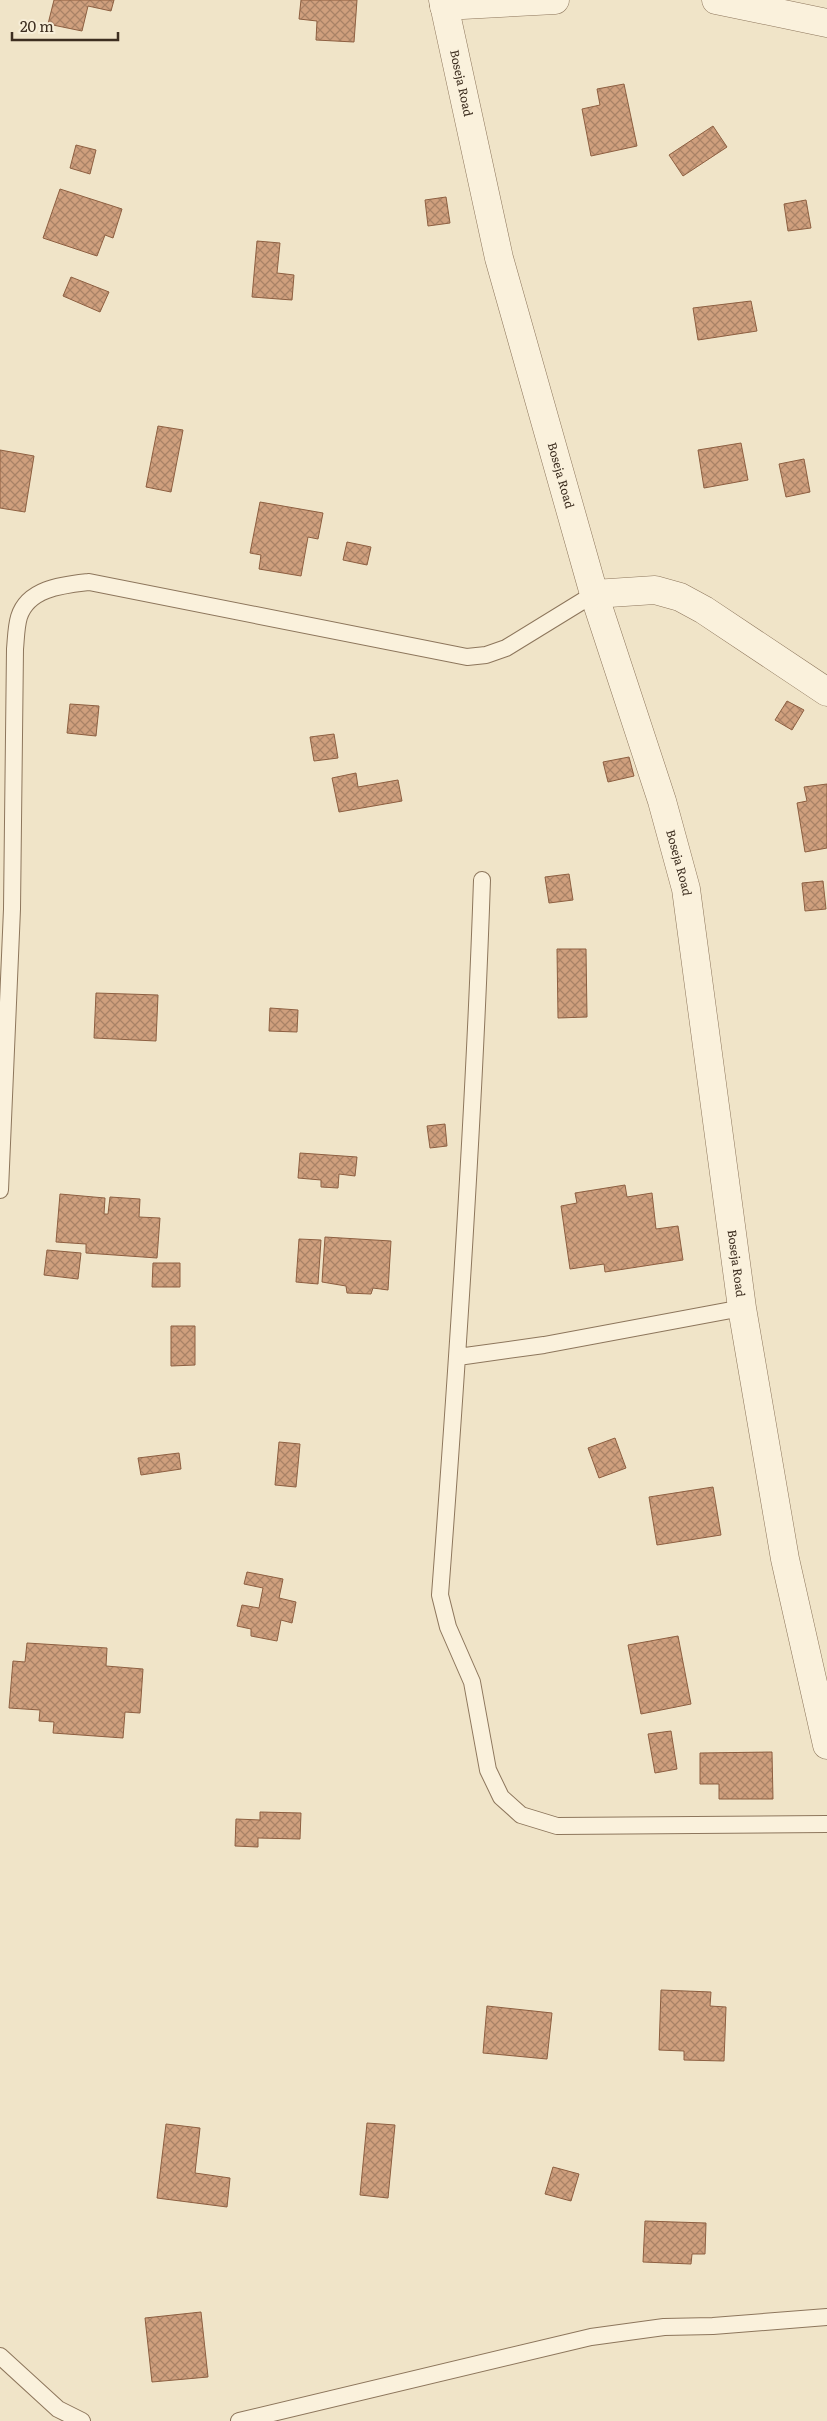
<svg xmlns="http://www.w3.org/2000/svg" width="827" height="2421" font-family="Literata,serif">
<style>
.building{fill:url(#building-cross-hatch);stroke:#8d5f41}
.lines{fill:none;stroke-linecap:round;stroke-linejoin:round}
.lane-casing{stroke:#8d765c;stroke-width:18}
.street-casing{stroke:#8d765c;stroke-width:29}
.lane{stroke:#faf1dc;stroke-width:16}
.street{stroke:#faf1dc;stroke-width:28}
.labels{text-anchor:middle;stroke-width:5;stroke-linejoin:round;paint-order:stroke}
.street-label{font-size:12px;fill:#3d2e20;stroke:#f7eed8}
</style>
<defs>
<pattern id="building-cross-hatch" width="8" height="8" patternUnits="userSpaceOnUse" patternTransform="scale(1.25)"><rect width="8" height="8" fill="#cf9f7d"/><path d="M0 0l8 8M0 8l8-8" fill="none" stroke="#a98266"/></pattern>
</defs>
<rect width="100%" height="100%" fill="#f0e4c8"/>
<path class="building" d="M54,0H114L111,11L88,6L82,31L48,24Z
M301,0H357L354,42L316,40L317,21L299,19Z
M624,84L637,146L591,156L582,109L600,105L597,89Z
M713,126L727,147L683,176L669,155Z
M76,145L96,150L90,174L70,168Z
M60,189L122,209L113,238L105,235L97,256L43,238Z
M446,197L450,223L428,226L425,200Z
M806,200L811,228L788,231L784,204Z
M257,241L280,243L277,273L294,275L292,300L252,297Z
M71,277L109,292L100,312L63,296Z
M751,301L757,331L698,340L693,308Z
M158,426L183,430L171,492L146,487Z
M741,443L748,480L704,488L698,450Z
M0,450L34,456L25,512L0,508Z
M804,459L810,492L786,497L779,464Z
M260,502L323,513L318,539L308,537L301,576L259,569L261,555L250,553Z
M347,542L371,547L367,565L343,560Z
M787,701L804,710L792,730L775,720Z
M70,704L99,706L96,736L67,733Z
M334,734L338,758L314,761L310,737Z
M629,757L634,776L608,782L603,762Z
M356,773L358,787L398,780L402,801L339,812L332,778Z
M827,784V848L805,852L797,803L807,801L804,787Z
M569,874L573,900L549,903L545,877Z
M823,881L826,909L805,911L802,883Z
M557,949H586L587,1017L558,1018Z
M96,993L158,995L156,1041L94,1038Z
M270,1008L298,1010L297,1032L269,1031Z
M445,1124L447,1146L430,1148L427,1126Z
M300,1153L357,1157L355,1176L339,1174L338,1188L321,1187V1180L298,1178Z
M625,1185L627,1197L652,1193L656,1229L678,1226L683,1260L605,1272L604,1264L570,1269L561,1206L577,1203L575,1193Z
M60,1194L105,1198L104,1214H108L110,1197L140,1199L139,1217L160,1218L157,1258L86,1253V1244L56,1242Z
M325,1237L391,1241L388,1290L373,1288L371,1294L347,1293L346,1286L322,1282Z
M299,1239L321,1240L318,1284L296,1282Z
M47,1250L81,1253L78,1279L44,1275Z
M153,1263H180V1287H152Z
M171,1326H195V1365L171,1366Z
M615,1438L626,1468L599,1478L588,1448Z
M279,1442L300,1444L296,1487L275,1485Z
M179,1453L181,1469L141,1475L138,1458Z
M713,1487L721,1535L657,1545L649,1497Z
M247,1572L283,1579L279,1598L296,1602L292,1623L281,1620L277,1641L251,1636V1629L237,1626L242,1605L259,1608L263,1588L244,1584Z
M678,1636L691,1704L641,1714L628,1645Z
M27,1643L107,1648L106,1666L143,1669L140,1713L125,1712L123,1738L53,1733L54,1722L39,1721L40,1710L9,1708L13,1661L25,1662Z
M671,1731L677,1769L655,1773L648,1734Z
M772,1752L773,1799H719V1784H700V1753Z
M260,1812L301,1813L300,1839L258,1838V1847L235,1846L236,1819L260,1820Z
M661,1990L711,1992L710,2006L726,2007L724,2061L684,2060V2051L659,2050Z
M487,2006L552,2013L547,2059L483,2053Z
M367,2123L395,2125L388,2198L360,2195Z
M166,2124L200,2128L195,2173L230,2178L227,2207L157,2198Z
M553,2167L579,2174L571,2201L545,2194Z
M645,2221L706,2223L705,2254H692L691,2264L643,2262Z
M201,2312L208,2377L152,2382L145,2318Z"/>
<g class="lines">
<g class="lane-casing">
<path id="lane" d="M482,880C474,1119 458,1357 440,1595L448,1627L472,1682L488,1770L501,1797L521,1815L557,1826L827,1824
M0,1190L12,909L15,649C16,639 16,627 19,617C28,588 63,585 89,582L467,657L486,655L506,648L594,594
M458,1357L544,1345L742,1308
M0,2356L58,2409L82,2421
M239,2421L591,2337L664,2327L713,2326L827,2317"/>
</g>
<g class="street-casing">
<g id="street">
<path id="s1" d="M443,0L499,258L594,594L662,801L686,889L742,1308L785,1559L827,1745"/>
<path d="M716,0L827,23"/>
<path d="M444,6L555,0"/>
<path d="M594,594L655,590L680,597L704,610L827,692"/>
</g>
</g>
<use href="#lane" class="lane"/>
<use href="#street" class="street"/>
</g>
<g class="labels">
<g class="street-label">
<text dy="4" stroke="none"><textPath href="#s1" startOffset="85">Boseja Road</textPath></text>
<text dy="4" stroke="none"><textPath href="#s1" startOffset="490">Boseja Road</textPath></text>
<text dy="4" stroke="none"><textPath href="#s1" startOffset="895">Boseja Road</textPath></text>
<text dy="4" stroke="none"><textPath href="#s1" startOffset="1300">Boseja Road</textPath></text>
</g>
</g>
<path d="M12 32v8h106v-8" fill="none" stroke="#3d2e20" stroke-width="2.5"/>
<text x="20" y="32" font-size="15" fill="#3d2e20" stroke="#f7eed8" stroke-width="4" paint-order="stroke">20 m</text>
</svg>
